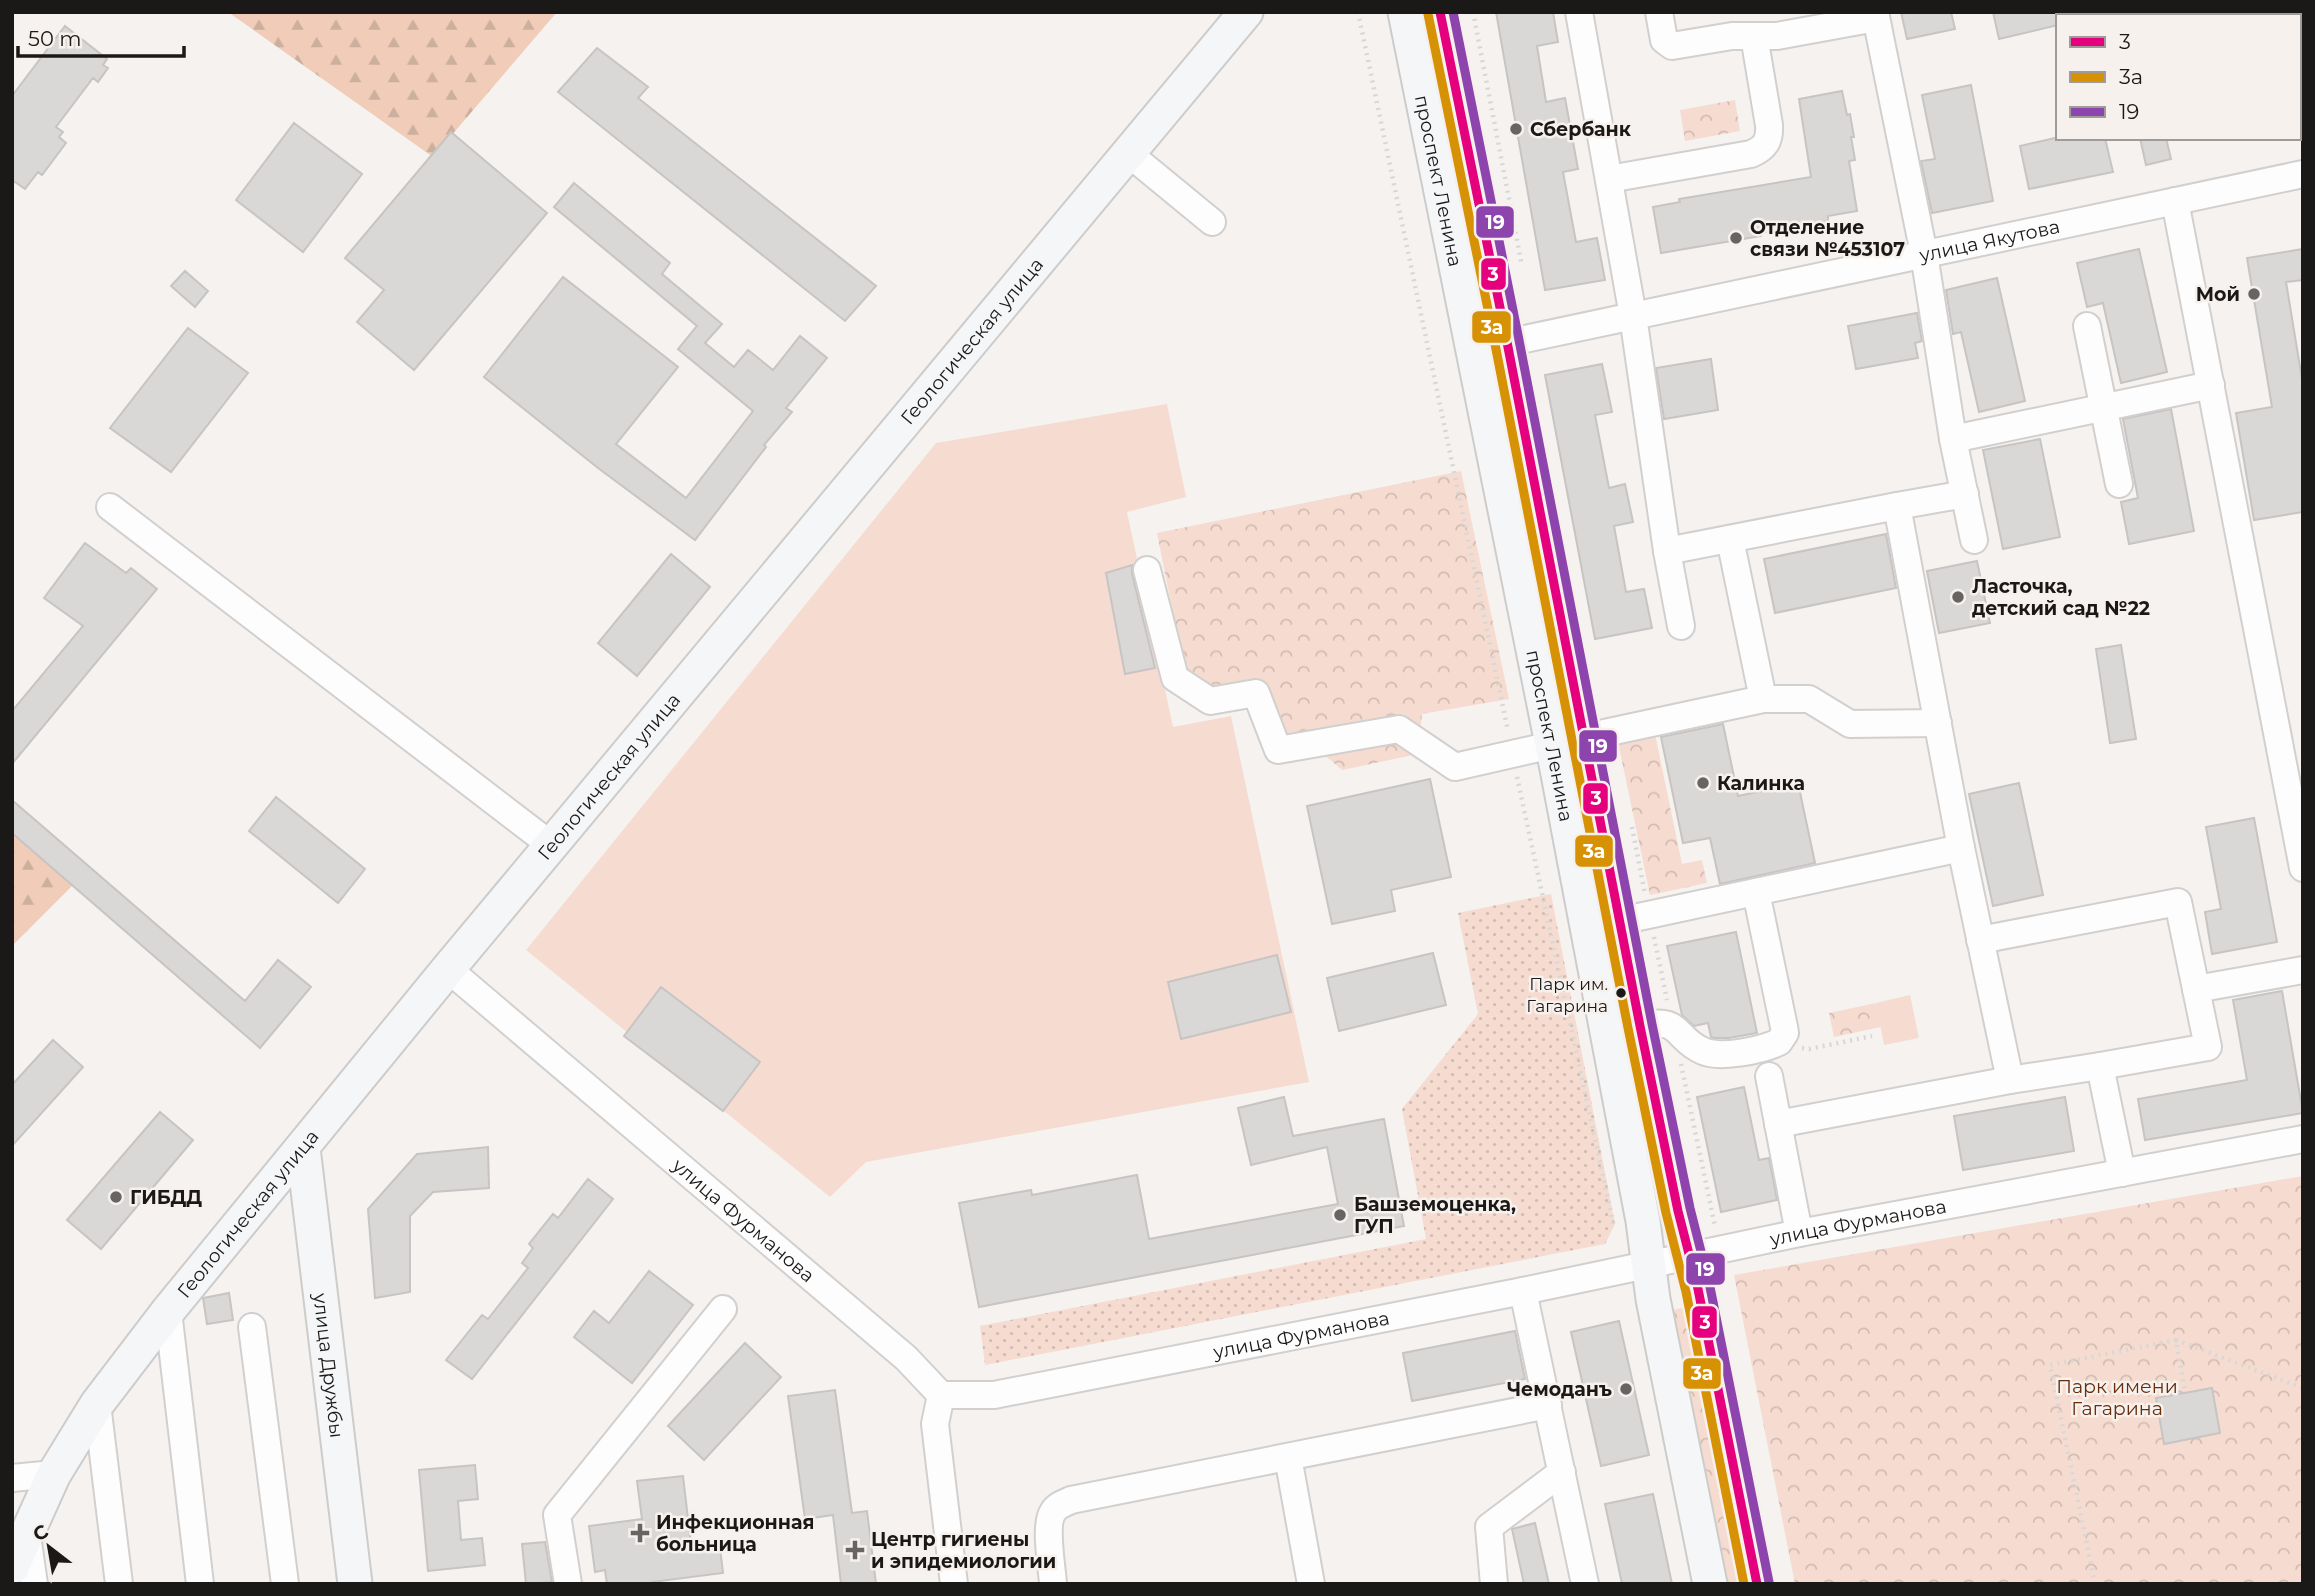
<svg xmlns="http://www.w3.org/2000/svg" width="2315" height="1596" font-family="Montserrat,sans-serif">
<style>
.grass{fill:url(#grass-dots)}
.forest{fill:url(#forest-firs)}
.park{fill:url(#park-crowns)}
.pitch{fill:#f6dcd0}
.building{fill:#dad8d6;stroke:#c7c4c3;stroke-width:2}
.lines{fill:none;stroke-linecap:round;stroke-linejoin:round}
.minor-casing{stroke:#d2d0ce;stroke-width:30}
.major-casing{stroke:#cdcccb;stroke-width:37}
.path{stroke:#d7d7d6;stroke-width:4.5;stroke-dasharray:2 5;stroke-linecap:butt}
.minor{stroke:#fefdfd;stroke-width:26}
.major{stroke:#f4f6f8;stroke-width:33}
.bus-1-casing{stroke:#f7f1ee;stroke-width:14}
.bus-2-casing{stroke:#f7f1ee;stroke-width:14}
.bus-3-casing{stroke:#f7f1ee;stroke-width:14}
.bus-1{stroke:#e5007d;stroke-width:9}
.bus-2{stroke:#d69104;stroke-width:9}
.bus-3{stroke:#8e44ad;stroke-width:9}
.poi-dot{fill:#676564;stroke:#f7f1ee;stroke-width:2.5}
.bus-dot{fill:#1b1918;stroke:#f7f1ee;stroke-width:2.5}
.labels{text-anchor:middle;stroke-width:5;stroke-linejoin:round;paint-order:stroke}
.bus-label{font-size:17px;fill:#1b1918;stroke:#f7f1ee;text-anchor:end}
.poi-label{font-size:19px;font-weight:bold;fill:#1b1918;stroke:#f7f1ee;text-anchor:start}
.street-label{font-size:19px;fill:#1b1918;stroke:#f7f1ee}
.park-label{font-size:19px;fill:#682e0c;stroke:#f7f1ee}
.line-badge{stroke:#f7f1ee;stroke-width:2.5}
.badge-label{font-size:19px;text-anchor:middle;font-weight:bold;fill:#fff}
</style>
<defs>
<pattern id="grass-dots" width="8" height="8" patternUnits="userSpaceOnUse" patternTransform="scale(1.75)"><rect width="8" height="8" fill="#f6dcd0"/><path d="M2 2h.1M6 6h.1" fill="none" stroke="#d2bcb2" stroke-width="1.8" stroke-linecap="round"/></pattern>
<pattern id="forest-firs" width="22" height="20" patternUnits="userSpaceOnUse" patternTransform="scale(1.75)"><rect width="22" height="20" fill="#f0ccb9"/><path d="M5 1l3.5 6h-7zM16 11l3.5 6h-7z" fill="#cdaf9e"/></pattern>
<pattern id="park-crowns" width="20" height="18" patternUnits="userSpaceOnUse" patternTransform="scale(1.75)"><rect width="20" height="18" fill="#f6dcd0"/><path d="M2 6a3 3 0 1 1 6 0M12 15a3 3 0 1 1 6 0" fill="none" stroke="#d2bcb2"/></pattern>
</defs>
<rect width="100%" height="100%" fill="#f5f2f0"/>
<path class="grass" d="M1551,894L1615,1224L1605,1244L985,1365L980,1326L1426,1239L1402,1109L1478,1014L1458,913Z"/>
<path class="forest" d="M228,12H557L433,157Z
M12,826L72,886L12,946Z"/>
<path class="park" d="M1735,100L1740,131L1685,141L1680,110Z
M1461,471L1509,699L1422,714L1418,754L1342,770L1305,738L1264,746L1248,696L1190,698L1157,533Z
M1655,734L1682,864L1702,860L1707,883L1650,895L1618,742Z
M1876,1003L1881,1027L1834,1037L1829,1013Z
M2303,1176V1584H1795L1734,1275Z
M1687,1307L1741,1584H1721L1668,1311Z"/>
<path class="pitch" d="M1167,404L1186,497L1127,512L1173,727L1231,716L1309,1082L866,1162L830,1197L526,950L936,443Z
M1910,995L1919,1038L1884,1045L1876,1003Z"/>
<path class="building" d="M1496,12H1553L1558,42L1537,46L1546,102L1565,98L1578,169L1563,172L1576,242L1597,238L1605,280L1545,290Z
M1901,12H1951L1955,29L1907,39Z
M1993,12H2082V16H2058V25L1999,39Z
M65,26L107,59L103,65L108,68L98,82L93,78L56,127L63,132L59,137L66,143L42,175L38,172L25,189L12,180V96Z
M597,48L648,87L638,98L876,286L845,321L558,92Z
M1971,85L1993,201L1932,213L1921,161L1935,159L1922,95Z
M1842,91L1847,115L1850,114L1854,137H1851L1855,160L1849,161L1857,211L1828,216V221L1761,233V236L1661,253L1653,207L1680,202L1679,199L1811,177L1799,99Z
M294,123L362,174L303,252L236,200Z
M451,132L547,213L414,370L357,322L384,290L345,258Z
M2055,138H2105L2113,172L2029,189L2020,146Z
M2140,138H2166L2171,159L2146,165Z
M574,183L670,263L662,274L722,324L705,343L734,367L748,350L773,370L800,336L827,358L786,408L792,412L764,445L766,447L695,540L598,468L484,377L563,277L678,367L616,444L686,498L753,411L678,349L697,326L554,207Z
M2139,249L2167,372L2121,383L2103,303L2087,307L2077,263Z
M2303,249V280L2286,282L2303,385V512L2254,520L2236,413L2272,407L2247,258Z
M185,271L208,291L195,307L171,286Z
M1997,278L2025,401L1979,412L1961,332L1953,334L1946,290Z
M1917,313L1922,341L1915,343L1918,358L1856,369L1848,326Z
M188,328L248,373L171,472L110,428Z
M1711,359L1718,410L1664,419L1656,368Z
M1602,364L1612,412L1595,415L1609,488L1625,484L1633,522L1614,526L1626,592L1644,589L1652,628L1595,639L1545,375Z
M2171,409L2194,531L2129,544L2121,502L2138,498L2123,419Z
M2040,439L2060,537L2003,549L1983,450Z
M1886,534L1896,588L1775,613L1764,559Z
M85,543L126,573L131,568L157,589L12,764V711L83,626L44,598Z
M671,554L710,587L637,676L598,643Z
M1977,561L1990,623L1939,633L1927,571Z
M1132,565V574L1155,668L1125,674L1106,573Z
M2121,645L2136,739L2110,743L2096,649Z
M1723,724L1738,796L1798,783L1815,863L1720,884L1710,838L1683,843L1661,737Z
M1430,779L1451,877L1391,890L1395,911L1332,924L1307,806Z
M2019,783L2043,895L1993,906L1969,794Z
M276,797L365,869L338,903L249,831Z
M12,800L245,1001L278,960L311,987L260,1048L12,833Z
M2254,818L2277,942L2212,954L2205,912L2221,909L2206,827Z
M1736,932L1757,1033L1729,1038H1714L1711,1037L1708,1023L1694,1026L1682,1015L1667,946Z
M1433,953L1446,1005L1339,1031L1327,978Z
M1277,955L1291,1012L1181,1039L1168,982Z
M661,987L760,1062L723,1111L624,1036Z
M2282,991L2303,1113L2145,1140L2138,1099L2247,1080L2233,1000Z
M53,1040L83,1067L12,1146V1085Z
M1744,1087L1759,1160L1769,1158L1777,1200L1721,1212L1697,1097Z
M1284,1097L1293,1136L1384,1119L1404,1226L979,1307L959,1203L1031,1190L1032,1195L1137,1175L1149,1239L1338,1204L1327,1147L1251,1165L1238,1108Z
M2065,1097L2074,1151L1963,1170L1954,1116Z
M160,1112L193,1140L101,1249L67,1220Z
M488,1147L489,1188L433,1192L410,1216V1292L375,1298L368,1209L417,1154Z
M588,1179L613,1199L472,1379L446,1360L482,1315L488,1319L528,1268L522,1263L533,1248L529,1244L553,1214L558,1218Z
M649,1271L693,1305L632,1383L574,1337L594,1311L609,1323Z
M229,1293L233,1320L207,1324L203,1298Z
M1619,1321L1649,1455L1601,1466L1571,1332Z
M1515,1331L1525,1379L1412,1401L1403,1353Z
M745,1343L781,1377L704,1460L668,1426Z
M2212,1388L2220,1433L2164,1444L2156,1398Z
M835,1390L852,1513L867,1511L876,1584H841L833,1515L805,1519L788,1396Z
M475,1465L478,1499L458,1501L461,1540L482,1538L485,1565L428,1571L419,1470Z
M683,1476L691,1544L719,1540L723,1573L652,1582L653,1584H607L605,1570L595,1572L589,1526L642,1519L637,1481Z
M1653,1494L1672,1584H1622L1605,1504Z
M1535,1523L1549,1584H1524L1512,1529Z
M545,1542L552,1582L526,1584L522,1544Z"/>
<g class="lines">
<g class="minor-casing">
<g id="minor">
<path d="M1579,12L1633,316L1667,551L1681,626"/>
<path d="M1659,12L1664,40L1672,46L1732,36H1777L1876,18"/>
<path d="M1875,12L1924,254L1953,439L1974,540"/>
<path d="M1128,153L1212,222"/>
<path d="M1609,179L1751,154C1765,148 1770,141 1769,125L1754,36"/>
<path d="M2175,201L2303,868"/>
<path d="M2087,326L2119,484"/>
<path id="s1" d="M1473,350L2303,174"/>
<path d="M1953,439L2211,385"/>
<path d="M1897,506L1965,494"/>
<path d="M110,507L551,845"/>
<path d="M1730,539L1763,699"/>
<path d="M1667,551L1897,506L1961,848L2010,1080L2100,1066L2122,1173"/>
<path d="M1147,570L1175,678L1210,701L1256,693L1278,750L1399,729L1455,767L1552,745"/>
<path d="M1586,737L1763,699H1809L1850,724L1938,723"/>
<path d="M1620,921L1961,848"/>
<path d="M1980,940L2178,902L2196,989L2303,970"/>
<path id="s2" d="M448,969L906,1358L941,1395H994L1523,1291L1799,1233L2303,1139"/>
<path d="M1640,1026C1683,1016 1673,1038 1703,1051C1721,1059 1762,1050 1779,1042L1785,1033L1784,1027L1756,892"/>
<path d="M2100,1066L2208,1047L2196,989"/>
<path d="M1769,1076L1799,1233"/>
<path d="M1778,1124L2010,1080"/>
<path d="M1523,1291L1585,1584"/>
<path d="M168,1311L200,1584"/>
<path d="M252,1327L285,1584"/>
<path d="M941,1395L935,1424L954,1584"/>
<path d="M97,1404L119,1584"/>
<path d="M1288,1457L1311,1584"/>
<path d="M12,1478L54,1474"/>
<path d="M27,1535L34,1584"/>
<path d="M568,1584L557,1515L723,1309"/>
<path d="M1053,1584C1052,1567 1044,1525 1053,1512C1057,1505 1065,1503 1071,1500L1548,1405"/>
<path d="M1494,1584L1489,1527L1562,1472"/>
</g>
</g>
<g class="major-casing">
<g id="major">
<path id="s3" d="M1405,12L1558,774L1643,1221L1653,1299L1710,1584"/>
<path d="M1440,12L1507,342L1640,1026L1678,1211L1698,1289L1757,1584"/>
<path id="s4" d="M303,1148L355,1584"/>
<path id="s5" d="M12,1567L54,1474L97,1404L168,1311L448,969L1246,12"/>
</g>
</g>
<path class="path" d="M1358,12L1508,731
M1473,12L1522,266
M1517,777L1614,1227
M1632,827L1645,894
M1654,937L1667,1000
M1802,1048L1809,1049L1872,1036
M1681,1064L1715,1226
M2176,1340L2303,1388
M2095,1584L2050,1365L2176,1340L2185,1391"/>
<use href="#minor" class="minor"/>
<use href="#major" class="major"/>
<g class="bus-1-casing">
<path id="bus-1" d="M1440,12L1507,342L1640,1026L1678,1211L1698,1289L1757,1584"/>
</g>
<g class="bus-2-casing">
<path id="bus-2" d="M1428,14L1495,344L1628,1028L1666,1213L1686,1292L1744,1584"/>
</g>
<g class="bus-3-casing">
<path id="bus-3" d="M1453,12L1519,340L1652,1024L1690,1208L1710,1287L1769,1582"/>
</g>
<use href="#bus-1" class="bus-1"/>
<use href="#bus-2" class="bus-2"/>
<use href="#bus-3" class="bus-3"/>
</g>
<g class="poi-dot">
<circle cx="1516" cy="129" r="7"/>
<circle cx="1736" cy="238" r="7"/>
<circle cx="2254" cy="294" r="7"/>
<circle cx="1958" cy="597" r="7"/>
<circle cx="1703" cy="783" r="7"/>
<circle cx="116" cy="1197" r="7"/>
<circle cx="1340" cy="1215" r="7"/>
<circle cx="1626" cy="1389" r="7"/>
<path d="M636.5 1522.5h7v7h7v7h-7v7h-7v-7h-7v-7h7z"/>
<path d="M851.5 1539.5h7v7h7v7h-7v7h-7v-7h-7v-7h7z"/>
</g>
<circle class="bus-dot" cx="1621" cy="993" r="6"/>
<g class="labels">
<g class="bus-label">
<text x="1608" y="990">Парк им.<tspan x="1608" dy="22">Гагарина</tspan></text>
</g>
<g class="poi-label">
<text x="1530" y="136">Сбербанк</text>
<text x="1750" y="234">Отделение<tspan x="1750" dy="22">связи №453107</tspan></text>
<text x="2240" y="301" text-anchor="end">Мой</text>
<text x="1972" y="593">Ласточка,<tspan x="1972" dy="22">детский сад №22</tspan></text>
<text x="1717" y="790">Калинка</text>
<text x="130" y="1204">ГИБДД</text>
<text x="1354" y="1211">Башземоценка,<tspan x="1354" dy="22">ГУП</tspan></text>
<text x="1612" y="1396" text-anchor="end">Чемоданъ</text>
<text x="656" y="1529">Инфекционная<tspan x="656" dy="22">больница</tspan></text>
<text x="871" y="1546">Центр гигиены<tspan x="871" dy="22">и эпидемиологии</tspan></text>
</g>
<g class="street-label">
<text dy="7" stroke="none"><textPath href="#s3" startOffset="172">проспект Ленина</textPath></text>
<text dy="7" stroke="none"><textPath href="#s1" startOffset="528">улица Якутова</textPath></text>
<text dy="7" stroke="none"><textPath href="#s5" startOffset="1561">Геологическая улица</textPath></text>
<text dy="7" stroke="none"><textPath href="#s3" startOffset="738">проспект Ленина</textPath></text>
<text dy="7" stroke="none"><textPath href="#s5" startOffset="994">Геологическая улица</textPath></text>
<text dy="7" stroke="none"><textPath href="#s5" startOffset="427">Геологическая улица</textPath></text>
<text dy="7" stroke="none"><textPath href="#s2" startOffset="388">улица Фурманова</textPath></text>
<text dy="7" stroke="none"><textPath href="#s2" startOffset="1586">улица Фурманова</textPath></text>
<text dy="7" stroke="none"><textPath href="#s2" startOffset="1018">улица Фурманова</textPath></text>
<text dy="7" stroke="none"><textPath href="#s4" startOffset="219">улица Дружбы</textPath></text>
</g>
<g class="park-label">
<text x="2117" y="1393">Парк имени<tspan x="2117" dy="22">Гагарина</tspan></text>
</g>
</g>
<g class="line-badge">
<rect x="1475" y="205" width="40" height="34" rx="7" fill="#8e44ad"/>
<rect x="1480" y="257" width="27" height="34" rx="7" fill="#e5007d"/>
<rect x="1471" y="310" width="41" height="34" rx="7" fill="#d69104"/>
<rect x="1578" y="729" width="40" height="34" rx="7" fill="#8e44ad"/>
<rect x="1582" y="782" width="27" height="33" rx="7" fill="#e5007d"/>
<rect x="1574" y="834" width="40" height="34" rx="7" fill="#d69104"/>
<rect x="1685" y="1252" width="41" height="34" rx="7" fill="#8e44ad"/>
<rect x="1691" y="1305" width="27" height="34" rx="7" fill="#e5007d"/>
<rect x="1682" y="1357" width="40" height="33" rx="7" fill="#d69104"/>
</g>
<g class="badge-label">
<text x="1495" y="229">19</text>
<text x="1493" y="281">3</text>
<text x="1492" y="334">3а</text>
<text x="1598" y="753">19</text>
<text x="1596" y="805">3</text>
<text x="1594" y="858">3а</text>
<text x="1705" y="1276">19</text>
<text x="1705" y="1329">3</text>
<text x="1702" y="1380">3а</text>
</g>
<rect width="2315" height="1596" fill="none" stroke="#1b1918" stroke-width="28"/>
<rect x="2056" y="14" width="245" height="126" fill="#f7f1ee" stroke="#9f9b98" stroke-width="2"/>
<rect x="2070" y="37" width="35" height="10" fill="#e5007d" stroke="#9f9b98" stroke-width="2"/>
<text x="2119" y="49" font-size="21" fill="#1b1918">3</text>
<rect x="2070" y="72" width="35" height="10" fill="#d69104" stroke="#9f9b98" stroke-width="2"/>
<text x="2119" y="84" font-size="21" fill="#1b1918">3а</text>
<rect x="2070" y="107" width="35" height="10" fill="#8e44ad" stroke="#9f9b98" stroke-width="2"/>
<text x="2119" y="119" font-size="21" fill="#1b1918">19</text>
<g transform="translate(49 1547) rotate(329)" stroke="#f7f1ee" stroke-width="5" paint-order="stroke">
<path d="M0-5L12 26L0 18L-12 26Z" fill="#1b1918"/>
<text y="-10" font-size="19" font-weight="bold" text-anchor="middle" fill="#1b1918">С</text>
</g>
<path d="M18 46v10h166v-10" fill="none" stroke="#1b1918" stroke-width="3.5"/>
<text x="28" y="46" font-size="21" fill="#1b1918" stroke="#f7f1ee" stroke-width="5" paint-order="stroke">50 m</text>
</svg>
